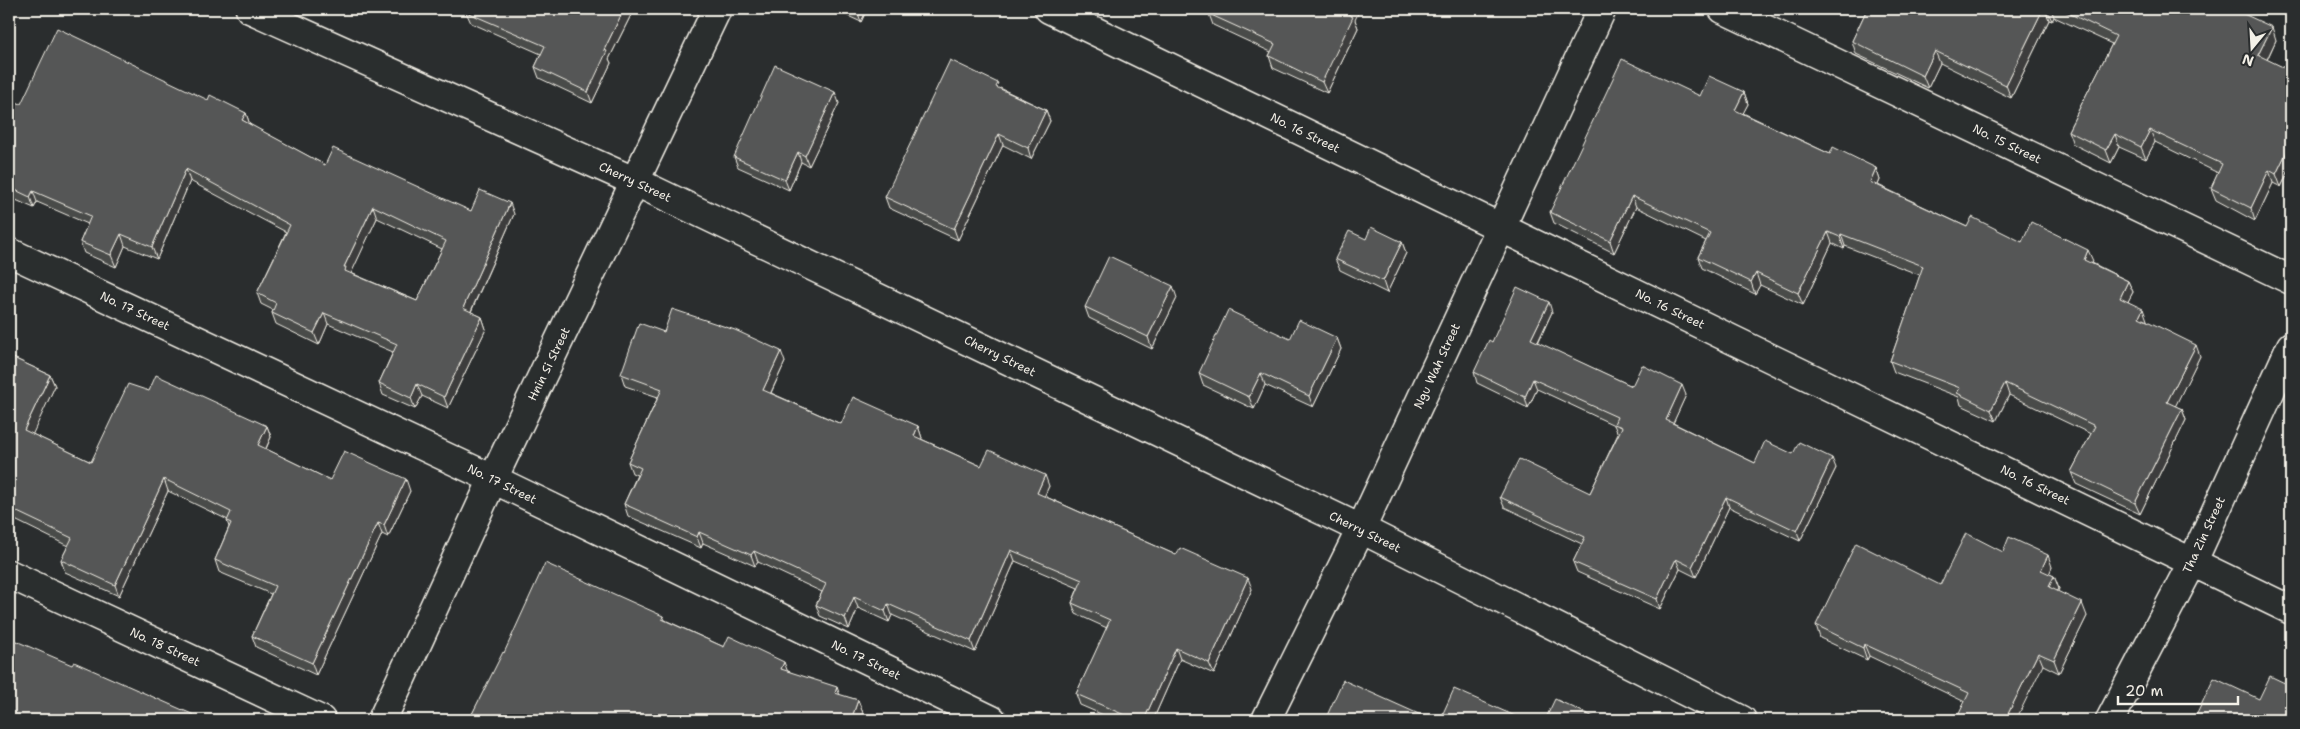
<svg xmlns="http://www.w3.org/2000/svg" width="2300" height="729" font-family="'Shantell Sans',sans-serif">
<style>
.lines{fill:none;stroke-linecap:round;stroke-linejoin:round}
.minor-casing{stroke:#f4f1e8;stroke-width:31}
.minor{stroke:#2a2d2e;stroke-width:28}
.wall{fill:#494b4a;stroke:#f4f1e8;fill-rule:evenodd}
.shaded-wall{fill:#3c3d3c;stroke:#f4f1e8}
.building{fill:#555756;stroke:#f4f1e8;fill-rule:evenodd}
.labels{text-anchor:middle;stroke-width:4.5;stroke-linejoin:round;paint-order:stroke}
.street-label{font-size:12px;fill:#f4f1e8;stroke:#2a2d2e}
</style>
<rect width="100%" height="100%" fill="#2a2d2e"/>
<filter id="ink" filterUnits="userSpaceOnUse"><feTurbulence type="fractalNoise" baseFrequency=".02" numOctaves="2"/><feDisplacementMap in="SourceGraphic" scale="10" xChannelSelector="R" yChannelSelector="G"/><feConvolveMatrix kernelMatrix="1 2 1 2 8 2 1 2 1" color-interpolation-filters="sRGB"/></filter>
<g filter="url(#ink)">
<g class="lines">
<g class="minor-casing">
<path id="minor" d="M250,9L636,182L1361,529L1742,720
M1049,9L2291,610
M1723,9L2291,280
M9,252L493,479L992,720
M9,574L321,720
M382,720L493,479L717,9
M1266,720L1361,529L1602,9
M2110,720L2193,561L2291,346"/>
</g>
<use href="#minor" class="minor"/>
</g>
<path class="wall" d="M631,9L632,13L609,59L611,63L592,103L539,78L535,67L541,54L471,23L466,12Z
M833,9H867L861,22Z
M1867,9H2233L2276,40L2267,60L2291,71V166L2281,187L2273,183L2255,221L2216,200L2211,188L2218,173L2155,142L2146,159L2119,147L2111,163L2073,144L2068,131L2112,44L2054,17L2052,21L2049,20L2011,98L1940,63L1928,88L1856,54L1852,41Z
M1209,14L1355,20L1358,28L1327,93L1273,68L1269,56L1271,52L1213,25Z
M1000,88L1046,110L1050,121L1031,159L1003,145L958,240L889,208L885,197Z
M1744,92L1748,104L1743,113L1830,154L1876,168L1880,180L1878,185L1967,227L2093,261L2092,263L2128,281L2133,292L2128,301L2147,320V321L2200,356L2175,406L2182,409L2186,420L2140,514L2076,484L2071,472L2091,434L2009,395L1996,421L1961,405L1959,397L1894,372L1890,361L1920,275L1845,246L1844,249L1832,243L1803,305L1760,285L1755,294L1702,268L1698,257L1706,241L1636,207L1614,253L1554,223L1550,212L1700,96Z
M208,100L246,113L250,125L325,165L471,211L514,214L471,312L482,317L486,329L448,408L422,396L415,409L383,395L379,383L393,352L328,324L319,345L276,324L272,313L273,310L261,304L257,293L286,232L190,181L157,259L125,246L116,267L84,253L80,242L88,224L37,202L34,208L9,197V118ZM377,218L442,249L417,301L351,273Z
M839,103L809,166L801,162L789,190L738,167L734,157Z
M1366,239L1402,242L1406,253L1387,293L1340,270L1335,259Z
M1177,298L1152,349L1089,318L1085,307Z
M1552,312L1538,343L1632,386L1686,395L1673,423L1755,463L1793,454L1836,468L1800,541L1729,507L1696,577L1680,569L1660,609L1577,572L1573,562L1582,544L1504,507L1500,497L1590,493L1618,434L1614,425L1537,389L1528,408L1477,383L1474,372L1492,342Z
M1337,338L1341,349L1313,407L1265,385L1254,409L1203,385L1199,373L1290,339Z
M9,356L50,375L55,386L32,434L91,462L149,391L267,426L271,437L266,449L330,480L410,491L388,537L382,534L316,675L256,647L252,636L271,594L219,572L215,560L229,527L227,521L228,520L168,491L119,596L65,572L61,560L68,546L9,517Z
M785,362L771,393L841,424L918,426L922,438L921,439L981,466L1049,486L1044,496L1252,589L1214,674L1180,659L1153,720H1115L1080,705L1076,694L1107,628L1076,614L1072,603L1078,588L1015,561L975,652L892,615L889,622L858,608L849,629L820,616L816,605L822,592L758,562L755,566L703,543L701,548L628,516L624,504L637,475L632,473L628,462L658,397L625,386L621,374Z
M2003,552L2052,567L2049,574L2054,576L2059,589L2057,591L2087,616L2059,673L2043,665L1965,702L1869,656L1867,660L1820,638L1816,625L1940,585Z
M663,616L665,620L724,647L788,671L839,695L858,700L863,713L860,720H469L504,653Z"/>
<path class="shaded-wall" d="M624,9H631L632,13L609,59L611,63L592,103L588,92L604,50Z
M857,9H867L861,22L857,10Z
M1350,9H1360L1355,20L1358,28L1327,93L1322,82Z
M2043,9H2045L2049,20L2011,98L2006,85Z
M2047,9H2051L2054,17L2052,21Z
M2272,27L2276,40L2263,68L2258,55Z
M1935,51L1940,63L1928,88L1923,76Z
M835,92L839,103L809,166L805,156Z
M1744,92L1748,104L1739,121L1735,110Z
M1046,110L1050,121L1031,159L1028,148Z
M246,113L250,125L242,120Z
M2150,130L2155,142L2146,159L2141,147Z
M999,134L1003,145L958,240L954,229Z
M2115,134L2119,147L2111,163L2106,150Z
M2291,143V166L2281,187L2276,174Z
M798,152L801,162L789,190L785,180Z
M1876,168L1880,180L1874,193L1870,182Z
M186,169L190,181L157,259L152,247Z
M2269,170L2273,183L2255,221L2251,208Z
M33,191L37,202L34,208L30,197Z
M1632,196L1636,207L1614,253L1610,241Z
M510,203L514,214L467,320L463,308Z
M373,206L377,218L350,276L345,271L344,267Z
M1828,232L1832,243L1803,305L1798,293Z
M121,234L125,246L116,267L111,255Z
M1841,234L1845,246L1844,249L1840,237Z
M1402,242L1406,253L1387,293L1383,281Z
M2088,250L2093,261L2088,271L2084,260Z
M1756,273L1760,285L1755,294L1751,282Z
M2128,281L2133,292L2124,309L2120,298Z
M1173,286L1177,298L1152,349L1148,337Z
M1549,302L1552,312L1534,350L1531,339Z
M2143,309L2147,320L2143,329L2139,317Z
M324,313L328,324L319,345L314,333Z
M482,317L486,329L448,408L444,397Z
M1337,338L1341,349L1313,407L1309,396Z
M2196,345L2200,356L2172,413L2167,402Z
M781,351L785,362L767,401L763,390Z
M1261,373L1265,385L1254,409L1249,397Z
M50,375L55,386L29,442L24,430Z
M1533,379L1537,389L1528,408L1525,397Z
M2005,383L2009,395L1996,421L1991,410Z
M417,384L422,396L415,409L411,398Z
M1682,385L1686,395L1670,430L1666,420Z
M2182,409L2186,420L2140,514L2135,503Z
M267,426L271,437L262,457L258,445Z
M918,426L922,438L918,447L914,436Z
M1832,458L1836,468L1800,541L1797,531Z
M1045,475L1049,486L1041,504L1037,493Z
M164,479L168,491L119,596L115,585Z
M406,479L410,491L388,537L384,525Z
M1726,497L1729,507L1696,577L1692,567Z
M378,523L382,534L316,675L312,663Z
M699,532L703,543L701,548L697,537Z
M1011,550L1015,561L975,652L971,641Z
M754,551L758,562L755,566L751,555Z
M2048,555L2052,567L2046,582L2041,570Z
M1676,559L1680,569L1660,609L1657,599Z
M2054,576L2059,589L2053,600L2049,587Z
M1248,578L1252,589L1214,674L1209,663Z
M854,597L858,608L849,629L845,618Z
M2082,603L2087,616L2059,673L2054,660Z
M888,604L892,615L889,622L885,611Z
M1864,644L1869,656L1867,660L1863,648Z
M1176,648L1180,659L1153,720H1144Z
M2038,653L2043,665L2016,720H2005Z
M784,662L789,675L781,669Z
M837,687L842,701L835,693Z
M858,700L863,713L860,720H851Z
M760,715L762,720H757Z"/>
<path class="building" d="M468,9H624L604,50L607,51L588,92L535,67L545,46L466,12Z
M1212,9H1350L1348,14L1353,17L1322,82L1269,56L1275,44L1209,14Z
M1867,9H2043L2006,85L1935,51L1923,76L1852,41Z
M2060,9H2233L2272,27L2258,55L2291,71V143L2276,174L2269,170L2251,208L2211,188L2222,164L2150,130L2141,147L2115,134L2106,150L2068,131L2116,36Z
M57,28L208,100L210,95L246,113L242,120L325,165L333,148L471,211L480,190L510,203L463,308L482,317L444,397L417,384L411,398L379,383L397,344L324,313L314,333L272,313L276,303L257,293L290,225L186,169L152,247L121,234L111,255L80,242L91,216L33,191L30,197L9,187V118L16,102L21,104ZM373,206L446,241L417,301L345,271L346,267H344Z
M1622,59L1700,96L1709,76L1744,92L1735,110L1830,154L1833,147L1876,168L1870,182L1967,227L1972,217L2022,242L2031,222L2088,250L2084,260L2128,281L2120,298L2143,309L2139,317L2196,345L2167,402L2182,409L2135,503L2071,472L2095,426L2005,383L1991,410L1957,393L1960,388L1890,361L1923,266L1841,234L1840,237L1828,232L1798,293L1756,273L1751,282L1698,257L1710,233L1632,196L1610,241L1550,212Z
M950,60L998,83L996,87L1046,110L1028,148L999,134L954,229L885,197Z
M775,65L835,92L805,156L798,152L785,180L734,157Z
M1371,227L1402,242L1383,281L1335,259L1349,231L1366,239Z
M1109,256L1173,286L1148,337L1085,307Z
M1517,287L1549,302L1531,339L1632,386L1642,365L1682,385L1666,420L1755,463L1765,441L1793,454L1799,442L1832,458L1797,531L1726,497L1692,567L1676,559L1657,599L1573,562L1585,537L1500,497L1519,459L1590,493L1622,427L1614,424L1617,417L1533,379L1525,397L1474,372L1489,340L1492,342Z
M672,309L735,330L781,351L763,390L841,424L853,397L918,426L914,436L981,466L989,450L1045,475L1037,493L1176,555L1180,548L1248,578L1209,663L1176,648L1144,720H1136L1076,694L1110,620L1072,603L1082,580L1011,550L971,641L888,604L885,611L854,597L845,618L816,605L826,584L754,551L751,555L699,532L697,537L624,504L641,468L628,462L662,389L621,374L639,323L664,332Z
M1228,310L1290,339L1299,320L1337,338L1309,396L1261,373L1249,397L1199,373Z
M9,356L50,375L24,430L91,462L128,384L149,391L156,375L267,426L258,445L330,480L344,451L406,479L384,525L378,523L312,663L252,636L275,586L215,560L231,523L227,521L231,512L164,479L115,585L61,560L72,538L9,508Z
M1966,533L2003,552L2009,537L2048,555L2041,570L2054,576L2049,587L2082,603L2054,660L2038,653L2005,720H1956L1969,693L1864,644L1863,648L1816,625L1856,543L1940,585Z
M545,563L663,616L662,619L724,647L729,636L784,662L781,669L837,687L835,693L858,700L851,720H777L760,715L757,720H469L503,652L504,653Z
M9,638L72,665L74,662L203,719L202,720H9Z
M2270,676L2291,686V720H2194L2214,678L2259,699Z
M1343,680L1432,720H1325Z
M1454,689L1524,720H1440Z
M1555,699L1600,720H1545Z
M2154,718L2159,720H2153Z"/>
</g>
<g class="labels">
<g class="street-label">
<text transform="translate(1305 133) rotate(26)" y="4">No. 16 Street</text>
<text transform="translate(2007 144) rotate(26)" y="4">No. 15 Street</text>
<text transform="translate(635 182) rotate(25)" y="4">Cherry Street</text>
<text transform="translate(1670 309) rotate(26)" y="4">No. 16 Street</text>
<text transform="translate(135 311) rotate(25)" y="4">No. 17 Street</text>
<text transform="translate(1000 356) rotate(26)" y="4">Cherry Street</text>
<text transform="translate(549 364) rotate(-64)" y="4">Hnin Si Street</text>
<text transform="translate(1437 366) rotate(-65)" y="4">Ngu Wah Street</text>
<text transform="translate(502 484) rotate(26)" y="4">No. 17 Street</text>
<text transform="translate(2035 485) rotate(26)" y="4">No. 16 Street</text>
<text transform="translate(1365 532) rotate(26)" y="4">Cherry Street</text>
<text transform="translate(2204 535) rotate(-65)" y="4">Tha Zin Street</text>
<text transform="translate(165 647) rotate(25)" y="4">No. 18 Street</text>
<text transform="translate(866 660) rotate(26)" y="4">No. 17 Street</text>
</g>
</g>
<rect width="2300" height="729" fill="none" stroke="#2a2d2e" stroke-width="30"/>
<rect x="15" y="15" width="2270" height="699" fill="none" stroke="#f4f1e8" stroke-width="2" filter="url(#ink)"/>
<g transform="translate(2252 48) rotate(198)" stroke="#2a2d2e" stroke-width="4" paint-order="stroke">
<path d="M0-4L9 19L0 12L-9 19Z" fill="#f4f1e8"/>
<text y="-8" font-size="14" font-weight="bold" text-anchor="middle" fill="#f4f1e8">N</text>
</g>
<path d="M2118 696v8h120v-8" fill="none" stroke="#f4f1e8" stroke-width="2.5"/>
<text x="2125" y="696" font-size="15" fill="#f4f1e8" stroke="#2a2d2e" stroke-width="4" paint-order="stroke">20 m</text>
</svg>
